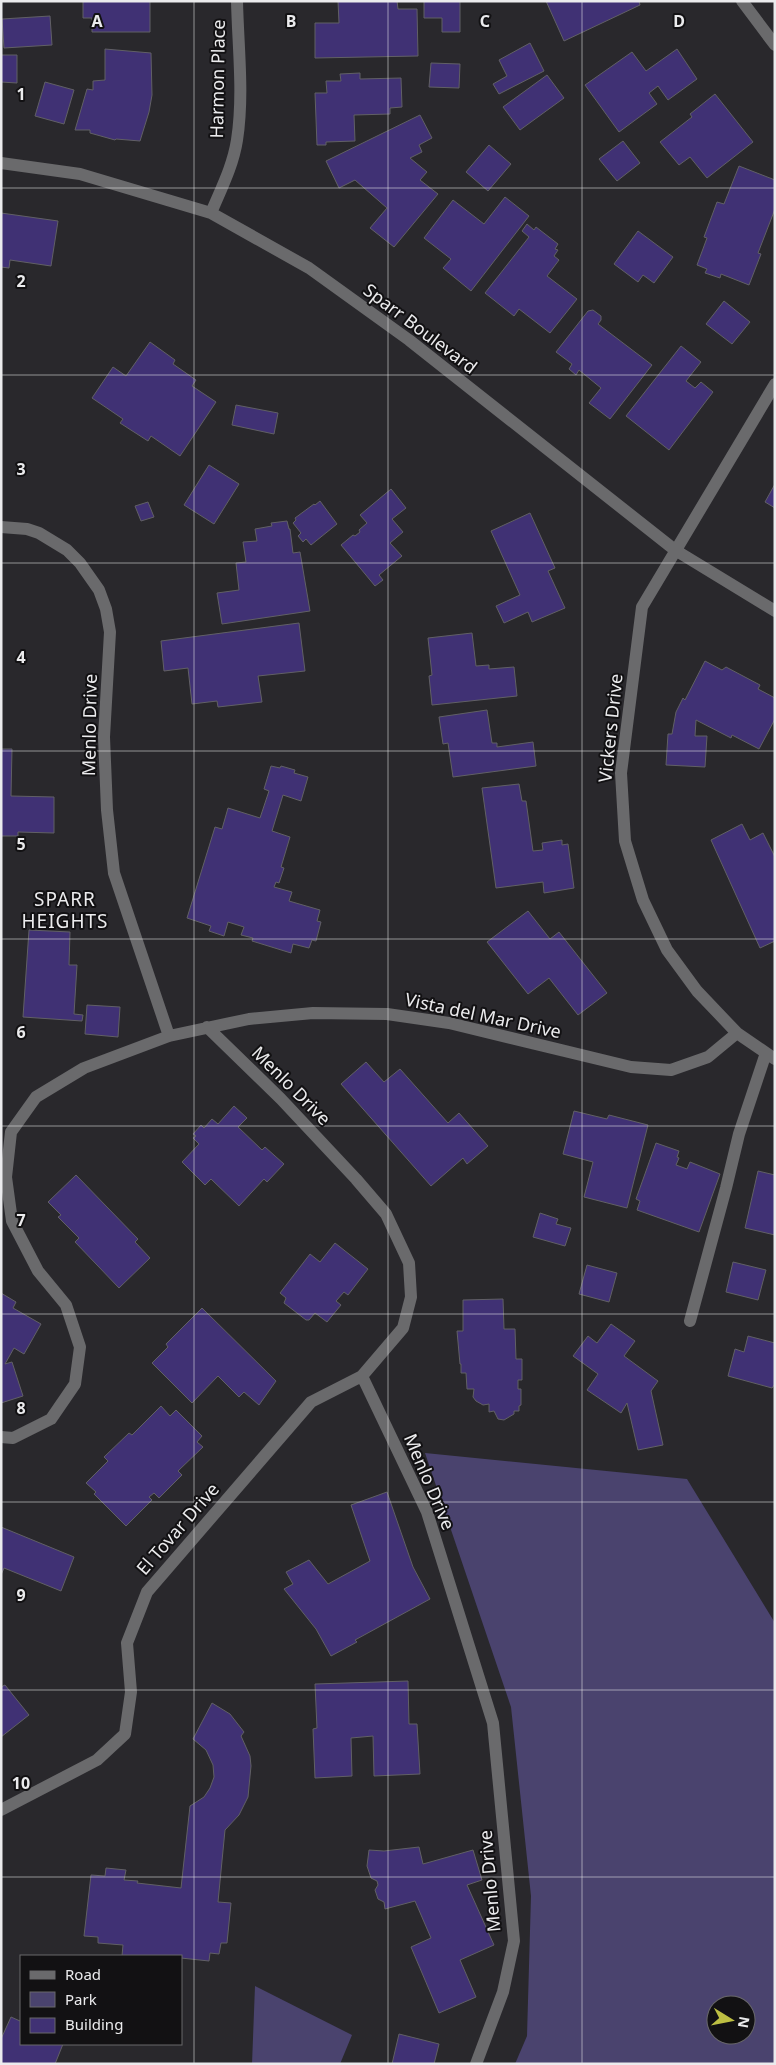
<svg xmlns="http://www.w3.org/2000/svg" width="776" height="2065" font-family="'Noto Sans',sans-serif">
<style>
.green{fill:#4a436e;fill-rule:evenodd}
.building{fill:#403174;stroke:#616065}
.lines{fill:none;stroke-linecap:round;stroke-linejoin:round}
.minor{stroke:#6a6a6c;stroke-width:12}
.grid{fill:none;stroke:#ebebed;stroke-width:1;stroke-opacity:0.55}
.labels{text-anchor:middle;stroke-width:4;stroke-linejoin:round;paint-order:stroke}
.street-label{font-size:18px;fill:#ebebed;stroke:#121113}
.neighbourhood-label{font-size:19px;letter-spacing:1px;fill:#ebebed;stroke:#121113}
.grid-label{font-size:16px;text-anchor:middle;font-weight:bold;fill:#ebebed;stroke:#121113;stroke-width:4;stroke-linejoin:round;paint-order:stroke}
</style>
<rect width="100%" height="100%" fill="#29282c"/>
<path class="green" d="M425,1453L687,1479L775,1623V2064H515L527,2036L531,1896L511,1707ZM716,2005H746V2035H716Z
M255,1986L352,2035L340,2064H252Z"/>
<path class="building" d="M83,1H150V32H92V18H83Z
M338,1H397L398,9H417L418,56L315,58V23H339Z
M424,1H460V32H442V18H424Z
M546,1H639L640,5L564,41Z
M50,16L52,45L4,48L2,19Z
M530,43L544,71L499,94L493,84L507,76L499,60Z
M105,49L151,53L152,95L149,112L140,141L116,139L115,140L90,133V130H75L87,89L93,90V81L105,80Z
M677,49L697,79L668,100L658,86L649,93L657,104L619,132L585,85L632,52L646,71Z
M1,55H17V83L1,82Z
M431,63L460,64L459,88L429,87Z
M360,73V79L401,78L402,107L390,108V114L354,115L355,141L326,142V145H317L315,93H327L326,81H341L340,74Z
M547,75L564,98L520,130L503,107Z
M45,82L74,90L64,124L35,116Z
M715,94L753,142L707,178L690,157L679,165L660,142L692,117L690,114Z
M420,115L432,138L419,145L422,152L410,158L427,172L420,180L438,194L394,247L370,228L387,208L355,180L339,188L326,161Z
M623,141L640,163L617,181L599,159Z
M489,145L511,164L488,191L466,172Z
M739,166L775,180V209L758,253L761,254L749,285L721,274L720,278L705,273L707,269L697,265L707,238L704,237L717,202L724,204Z
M505,197L529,216L471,291L443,268L451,259L424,238L453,200L484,224Z
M1,213L58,221L51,266L10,260L9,268L1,267Z
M527,224L534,230L536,227L558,244L555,249L558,250L554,256L559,260L547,276L577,299L550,333L519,309L514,316L485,293L529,237L522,231Z
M638,231L673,257L654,283L643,275L638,282L614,264Z
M724,301L750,322L732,344L706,324Z
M593,310L601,316V320L598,324L652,365L610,419L589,403L601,388L579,370L576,375L569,369L572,364L556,352L588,311Z
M150,342L175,360L173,364L196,380L192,386L216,402L180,456L151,436L148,441L120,423L123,419L92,398L113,367L126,376Z
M681,346L701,362L686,381L695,388L701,382L713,392L669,450L626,416Z
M236,405L278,413L274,434L232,425Z
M209,465L239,484L214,524L184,505Z
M775,484V508L765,502Z
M391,489L406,508L392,519L403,532L390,543L402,556L379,575L383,580L375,586L341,545L353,535L355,536L360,532L359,530L367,523L360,515Z
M320,501L337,524L311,545L306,539L303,542L298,536L301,533L293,523L296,520L295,518L314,504L315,505Z
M148,502L154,517L141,521L135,506Z
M530,513L555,568L548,571L565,608L532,622L528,612L504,623L496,606L520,595L491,531Z
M287,521L289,529H290L293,553L300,552L310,611L222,624L217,593L239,590L236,563L246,562L243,542L257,541L255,529L272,526L271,523Z
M299,623L305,671L258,676L262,702L218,707L217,701L192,704L188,668L164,671L161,641Z
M472,633L476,666L489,665V669L514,667L517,696L432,705L429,676L432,675L428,638Z
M705,661L722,670L726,667L760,685L758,689L775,698V719L759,749L732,735L731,738L696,720L695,736H707L705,767L666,765L668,734H672L676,712L683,698L685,700Z
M487,710L492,743H497V747L533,742L536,766L453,777L448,743L443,744L439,717Z
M1,749H12L11,796L54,797V833L18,832V836H1Z
M271,766L280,768L281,766L295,770L294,773L308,777L301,801L283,795L272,831L290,837L281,867L284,868L279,883L276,882L274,887L292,892L289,901L320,910L317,921L321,922L316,941L312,940L309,948L293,944L291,953L252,941L253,938L241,935L244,927L228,922L224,936L209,931L211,926L187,918L215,827L222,829L228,808L260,818L269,791L264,789Z
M519,784L522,801H526L533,851L543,850L542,843L562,840V845L568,844L574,888L544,893L543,882L496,888L482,788Z
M742,824L750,840L763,833L775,857V941L760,948L711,840Z
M528,911L550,939L559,932L607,993L578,1015L549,978L528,994L487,942Z
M29,930L70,932L69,965H77L74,1014L83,1015L82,1021L23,1017Z
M87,1005L120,1007L118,1037L85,1034Z
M366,1062L384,1082L400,1069L448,1123L459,1113L488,1146L467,1164L463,1158L431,1186L341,1084Z
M234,1106L247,1118L238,1127L262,1150L265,1147L284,1164L267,1182L264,1179L239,1206L211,1179L205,1185L182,1162L199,1144L193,1138L196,1136L193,1134L201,1125L204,1128L212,1119L218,1124Z
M574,1111L607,1119L609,1115L648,1125L627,1208L584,1197L593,1162L563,1154Z
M656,1143L679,1151L677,1157L679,1158L676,1165L687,1169L690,1162L720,1174L699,1232L637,1210L640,1201L636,1199Z
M758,1171L775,1175V1235L745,1228Z
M76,1175L138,1239L135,1242L150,1258L119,1288L75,1242L79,1238L58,1217L61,1215L48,1202Z
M540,1213L558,1219L556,1224L571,1228L565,1246L533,1237Z
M335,1243L368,1269L348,1295L344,1292L336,1301L341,1305L327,1322L315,1313L309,1320H306L284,1303L286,1298L280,1293L310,1254L320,1262Z
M733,1262L766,1270L758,1300L726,1292Z
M587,1265L617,1273L609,1302L579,1294Z
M1,1293L16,1302L13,1308L41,1324L24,1354L14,1348L5,1364L12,1362L23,1396L1,1403Z
M503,1299L504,1329H515L516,1359H522V1380H518V1389H521V1405L519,1406V1411H514V1414L504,1420L498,1419L494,1411L489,1412V1404L483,1405L476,1401L473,1397L474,1389H467L466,1373H461V1364H460L457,1331H463V1300Z
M202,1308L276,1381L259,1405L244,1392L239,1397L218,1376L192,1403L152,1363L168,1347L166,1344Z
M611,1324L635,1341L624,1356L658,1381L651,1391L663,1445L638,1450L627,1403L621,1413L587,1390L598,1374L573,1356L588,1336L597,1343Z
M748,1336L775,1343V1384L772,1388L728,1376L735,1349L744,1352Z
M161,1406L170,1416L176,1410L202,1436L197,1442L203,1447L178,1471L182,1475L159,1498L154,1493L149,1497L152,1500L126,1526L94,1494L96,1492L86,1483L108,1461L104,1457L129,1433L132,1435Z
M387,1492L413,1567L430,1599L355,1640L357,1642L331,1656L316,1629L284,1589L293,1584L286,1572L309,1560L328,1584L370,1561L351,1505Z
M1,1527L74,1557L61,1591L4,1568L1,1575Z
M408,1681L409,1724H417L420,1774L374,1776L373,1736L351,1738L352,1776L315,1778L313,1729L317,1728L315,1684Z
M5,1685L29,1715L1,1737V1687Z
M212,1703L230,1714L244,1732L241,1736L250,1756L251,1766L248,1797L239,1815L225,1830L218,1902L231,1903L227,1943H221L219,1954L210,1953L209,1961L181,1958V1956H122L123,1945L98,1943V1937L84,1936L91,1875L105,1876L106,1868L126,1870L124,1880L138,1881L137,1883L181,1888L190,1806L204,1797L210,1788L214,1777L213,1765L206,1750L193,1739Z
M419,1847L423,1864L473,1850L482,1880L467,1885L494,1945L460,1960L476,1997L439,2013L411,1947L431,1938L415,1901L385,1909L384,1902L378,1899L375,1890L378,1885L377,1881L371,1878L367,1866L369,1850L384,1851Z
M11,2017L20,2021L21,2018V2044H63L55,2064H1V2039Z
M399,2034L439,2044L434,2064H392Z"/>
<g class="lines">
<path class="minor" d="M742,1L775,45
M1,163L80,174L211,213L309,268L409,340L675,550L775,611
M211,213C221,189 233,166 237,140C244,95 238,47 237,1
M775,384L642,607L621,773L625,841L643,900L667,950L697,991L737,1033L775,1059
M1,527L27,529L39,533L67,550L80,563L99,590L106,609L110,632L104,737L107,810L114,873L169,1036
M207,1027L281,1099L356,1179L386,1214L409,1263L411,1297L403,1328L362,1376L427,1512L493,1723L514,1941L503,1992L476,2064
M690,1321L726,1188L739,1134L766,1053
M1,1437L13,1438L51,1419L75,1384L80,1347L66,1305L38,1271L12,1221L6,1177L11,1132L36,1097L84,1068L169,1036L249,1019L313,1013L387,1014L449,1023L631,1067L671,1070L708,1057L737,1033
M1,1810L97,1760L125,1734L131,1692L127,1643L147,1592L311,1402L362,1376"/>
</g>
<path class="grid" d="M194,1V2064M388,1V2064M582,1V2064M1,188H775M1,375H775M1,563H775M1,751H775M1,939H775M1,1126H775M1,1314H775M1,1502H775M1,1690H775M1,1877H775"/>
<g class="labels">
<g class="street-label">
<text transform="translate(218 79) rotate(-89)" y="6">Harmon Place</text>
<text transform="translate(420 329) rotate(37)" y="6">Sparr Boulevard</text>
<text transform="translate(90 725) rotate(-89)" y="6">Menlo Drive</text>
<text transform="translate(611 728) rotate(-84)" y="6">Vickers Drive</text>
<text transform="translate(483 1016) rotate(12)" y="6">Vista del Mar Drive</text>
<text transform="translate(291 1086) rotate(45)" y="6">Menlo Drive</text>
<text transform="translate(429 1482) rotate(67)" y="6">Menlo Drive</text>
<text transform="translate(178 1529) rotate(-49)" y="6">El Tovar Drive</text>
<text transform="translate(490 1881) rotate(-95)" y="6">Menlo Drive</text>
</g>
<g class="neighbourhood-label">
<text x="65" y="906">SPARR<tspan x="65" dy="22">HEIGHTS</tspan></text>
</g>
</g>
<g class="grid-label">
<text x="97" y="27">A</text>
<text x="291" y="27">B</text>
<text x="485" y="27">C</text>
<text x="679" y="27">D</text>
<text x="21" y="100">1</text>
<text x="21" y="287">2</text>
<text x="21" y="475">3</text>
<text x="21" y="663">4</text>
<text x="21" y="850">5</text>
<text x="21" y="1038">6</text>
<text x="21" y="1226">7</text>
<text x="21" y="1414">8</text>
<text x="21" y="1601">9</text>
<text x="21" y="1789">10</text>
</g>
<rect width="776" height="2065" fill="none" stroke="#ebebed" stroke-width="5"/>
<rect x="20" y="1955" width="162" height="90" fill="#121113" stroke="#69686a"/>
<rect x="30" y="1971" width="25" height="8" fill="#6a6a6c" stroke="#69686a"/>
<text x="65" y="1980" font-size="15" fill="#ebebed">Road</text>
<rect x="30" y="1992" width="25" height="15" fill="#4a436e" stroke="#69686a"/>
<text x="65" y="2005" font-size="15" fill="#ebebed">Park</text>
<rect x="30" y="2018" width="25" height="15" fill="#403174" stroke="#69686a"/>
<text x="65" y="2030" font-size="15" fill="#ebebed">Building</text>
<g transform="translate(731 2020) rotate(100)"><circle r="24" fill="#121113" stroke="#69686a"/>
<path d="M0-4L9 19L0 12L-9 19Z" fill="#bdbf43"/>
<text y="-8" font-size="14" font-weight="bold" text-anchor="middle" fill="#ebebed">N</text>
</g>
</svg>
